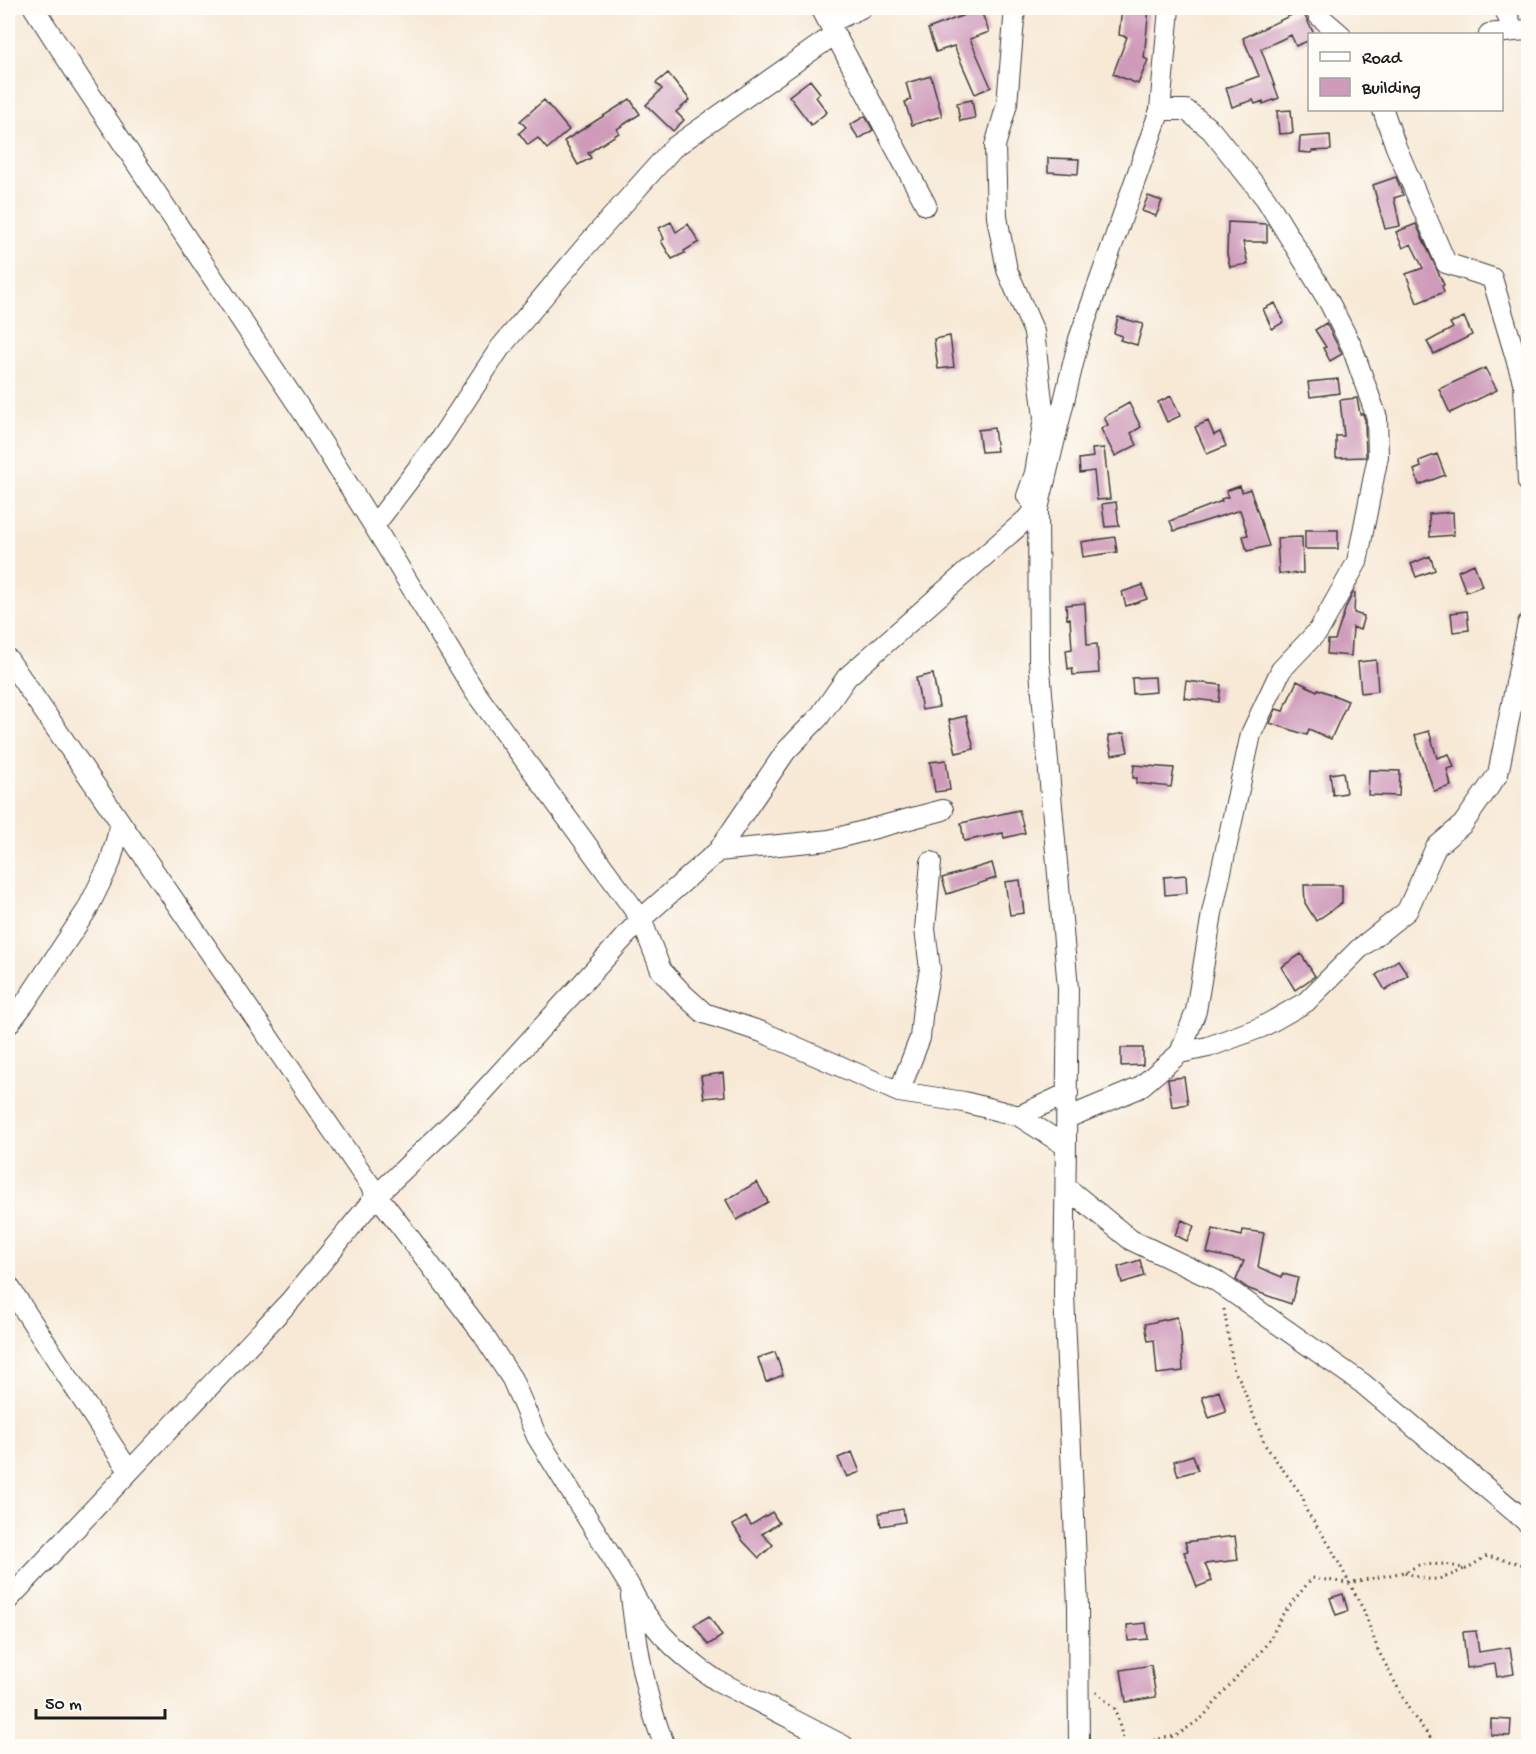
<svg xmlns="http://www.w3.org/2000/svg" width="1536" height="1754" font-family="'Gochi Hand',sans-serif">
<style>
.building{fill:#cf9bba}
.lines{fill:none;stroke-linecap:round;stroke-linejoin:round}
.minor-casing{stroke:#3d3b38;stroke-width:22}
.path{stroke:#3d3b38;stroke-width:3;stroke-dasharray:1.5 4.5;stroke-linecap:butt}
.minor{stroke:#fff;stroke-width:20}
</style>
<rect width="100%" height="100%" fill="#fdfcf7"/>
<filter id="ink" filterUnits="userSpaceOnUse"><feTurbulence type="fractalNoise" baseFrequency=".0167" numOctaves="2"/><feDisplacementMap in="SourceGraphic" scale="12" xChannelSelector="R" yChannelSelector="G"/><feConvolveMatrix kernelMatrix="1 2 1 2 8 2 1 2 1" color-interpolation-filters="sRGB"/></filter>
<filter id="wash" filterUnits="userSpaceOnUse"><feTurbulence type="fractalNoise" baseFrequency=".008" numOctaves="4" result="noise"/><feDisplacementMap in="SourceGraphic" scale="24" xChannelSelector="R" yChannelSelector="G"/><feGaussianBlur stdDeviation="1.35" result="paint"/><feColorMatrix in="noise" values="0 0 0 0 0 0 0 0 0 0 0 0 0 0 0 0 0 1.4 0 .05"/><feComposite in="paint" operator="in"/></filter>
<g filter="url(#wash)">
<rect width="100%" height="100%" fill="#f7e9d6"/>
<g id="blocks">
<path class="building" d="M961,8H980L989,32L970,39L991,87L975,94L954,46L936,52L928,29L964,15Z
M1122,8H1149L1144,58L1148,60L1138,84L1113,74L1127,37L1119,35Z
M1302,10L1314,34H1310V40L1296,46L1291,35L1261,49L1279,98L1263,104V101L1255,104L1253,100L1232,107L1226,88L1259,76L1243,38Z
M668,73L690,100L676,112L684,120L673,131L646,105L662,89L656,83Z
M931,76L942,116L912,125L905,102L911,100L906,83Z
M810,80L820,93L816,97L827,112L811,125L789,96Z
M630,99L640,114L617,129L619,133L588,153L591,158L578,165L564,141Z
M544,100L569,130L547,149L538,138L528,145L519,133L526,127L520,121Z
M972,100L975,118L960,121L957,103Z
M1291,110L1293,133L1279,134L1277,111Z
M865,116L873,130L859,139L850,125Z
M1330,135L1331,150L1312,151L1311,153L1299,152L1300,137Z
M1048,158L1079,159L1078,174L1048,172Z
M1396,177L1403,195L1394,198L1400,226L1385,229L1373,185Z
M1148,196L1162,201L1156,216L1142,211Z
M671,222L676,232L688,224L699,242L684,251L685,253L672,259L661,241L664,239L659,228Z
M1228,222L1267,224V242H1243L1248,264L1230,267L1227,254Z
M1416,224L1444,285L1442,286L1444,292L1417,303L1406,274L1423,268L1411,244L1403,248L1396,232Z
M1275,303L1284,322L1272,329L1263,309Z
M1118,317L1143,324L1137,345L1120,340L1122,336L1114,333Z
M1464,317L1472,335L1434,354L1427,342L1453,328L1450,323Z
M1326,323L1342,354L1330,361L1323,348L1326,347L1315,330Z
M950,336L954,367L938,369L934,339Z
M1485,368L1497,390L1450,413L1439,389Z
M1338,379L1340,393L1310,397L1308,382Z
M1171,396L1180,416L1167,422L1158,402Z
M1357,398L1360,414H1363L1365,420L1366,457L1336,458V436H1344L1340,400Z
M1129,403L1141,427L1131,433L1137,445L1115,456L1101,429L1108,425L1104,417Z
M1208,421L1214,435L1220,432L1226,446L1207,454L1195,427Z
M994,428L997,451L981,452L978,430Z
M1104,448L1110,499L1097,500L1094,471L1080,473L1079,459L1093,457L1092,449Z
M1437,454L1445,475L1419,485L1414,470L1421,467L1419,461Z
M1240,486L1242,492L1250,489L1269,546L1247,551L1243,536L1248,535L1240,510L1174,531L1170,521L1222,501L1221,499L1228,497L1226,491Z
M1116,502L1119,526L1105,527L1102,504Z
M1453,512L1454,535L1430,537L1429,514Z
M1305,530H1338V549H1305Z
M1115,537L1117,552L1083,557L1081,542Z
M1302,537L1303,573L1279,574L1277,538Z
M1430,556L1435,570L1416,577L1411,564Z
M1474,564L1482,586L1466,592L1458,571Z
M1143,585L1147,599L1126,606L1122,592Z
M1353,593H1355L1354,613L1364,616L1360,630L1353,627L1351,656L1327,654L1328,640H1335L1346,607Z
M1085,603L1087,645L1097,644L1099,673L1073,675L1072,668L1068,669L1066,650L1072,649L1070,618L1067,619L1066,605Z
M1467,611L1469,630L1453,632L1451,613Z
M1376,660L1378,691L1361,693L1358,662Z
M933,674L939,707L922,710L916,678Z
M1155,677L1156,692L1133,694L1132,678Z
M1186,681L1221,685L1219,702L1184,698Z
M1297,681L1317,691L1318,689L1348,701L1331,739L1309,729L1307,735L1270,723L1276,709L1283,711Z
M966,716L974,749L956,753L949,720Z
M1429,731L1437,758L1449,754L1454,767L1447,769L1451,786L1434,791L1415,735Z
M1124,733L1128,752L1112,755L1108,736Z
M946,760L950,790L935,792L930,762Z
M1134,765L1174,768L1171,787L1136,783L1137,778H1133Z
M1369,770L1400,771L1399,796L1368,795Z
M1343,772L1346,793L1333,795L1330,774Z
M1019,810L1025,833L1004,838L1003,833L964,841L961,823Z
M992,863L996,878L947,894L942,878Z
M1186,875L1187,893L1165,895L1164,877Z
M1020,880L1024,913L1010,915L1005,882Z
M1304,885H1342V903L1316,921L1305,903Z
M1301,954L1315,976L1295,990L1281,967Z
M1398,960L1408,975L1385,990L1376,975Z
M1121,1048H1143V1065L1121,1066Z
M723,1073L725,1096L704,1098L701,1076Z
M1184,1077L1188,1104L1172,1107L1168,1079Z
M757,1182L768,1202L737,1220L726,1200Z
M1182,1220L1194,1226L1187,1241L1175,1235Z
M1213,1229L1242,1236L1243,1230L1264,1233L1258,1267L1282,1277L1283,1274L1298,1278L1291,1304L1249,1289L1236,1280L1244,1261L1207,1253Z
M1140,1260L1144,1276L1122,1283L1118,1267Z
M1177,1317L1181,1334L1183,1371L1157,1374L1154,1340L1148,1341L1145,1324Z
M775,1352L783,1375L766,1382L758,1358Z
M1219,1391L1226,1412L1209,1418L1202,1397Z
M852,1452L860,1472L847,1477L838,1458Z
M1193,1455L1198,1470L1178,1476L1174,1461Z
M903,1509L905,1522L881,1526L879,1513Z
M772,1512L779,1523L762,1534L773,1545L759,1558L743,1541L733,1525L746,1517L751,1525Z
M1235,1536L1238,1560L1205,1564L1212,1581L1197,1587L1184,1552L1188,1551L1185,1542Z
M1343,1594L1348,1611L1336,1615L1330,1598Z
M709,1616L722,1636L708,1645L694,1625Z
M1146,1623L1148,1639L1128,1641L1127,1625Z
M1476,1631L1479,1652L1510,1647L1514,1674L1497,1677L1495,1664L1467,1668L1463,1632Z
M1151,1665L1156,1697L1126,1702L1121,1670Z
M1491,1719L1511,1720L1510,1736L1491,1735Z"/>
</g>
</g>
<g filter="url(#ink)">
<use href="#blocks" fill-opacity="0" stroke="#3d3b38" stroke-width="1.5"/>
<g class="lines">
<g class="minor-casing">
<path id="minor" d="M34,8L80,79L304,414L374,526L475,692L641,919L661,970L683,994L704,1013L762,1032L899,1092L964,1102L1019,1116L1066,1146
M821,8L926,205
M1315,8L1319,16L1340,34
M1504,8L1514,31L1528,30
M829,23L861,8
M1489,34L1514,31
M1383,110L1396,147L1446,263L1492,278L1524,385L1528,482
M374,526L440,439L500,348L585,247L673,148L835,34
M8,659L377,1195L482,1333L512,1379L537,1437L629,1585C647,1625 680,1656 716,1680L844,1746
M718,851L830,840L943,810
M8,1025L25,1003L87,910L110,863L121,823
M1180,1053L1208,1047L1262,1027L1306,1002L1359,949L1407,911L1436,847L1463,824L1498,774L1528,623
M899,1092L920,1038L923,1007L930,969L925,929L931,862
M1019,1116L1068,1093
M1067,1118L1139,1088L1180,1053L1196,1011L1212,913L1251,734L1281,670L1319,630L1357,562L1378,456L1377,418L1352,347L1329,302L1266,199L1211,130L1186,110H1160
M1066,1187L1131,1240L1215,1280L1362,1383L1528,1523
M8,1285L129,1471
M631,1596C637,1647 645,1699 665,1746
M8,1600L291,1300L377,1195L471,1105L641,919L718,851L786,751L819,717L847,677L1038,509L1027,496L1035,473L1044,418L1034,332L1007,270L997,217L995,146L1007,104L1015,8
M1079,1746L1078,1606L1064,1295L1068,988L1039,659L1038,509L1079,339L1160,110L1169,8"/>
</g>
<path class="path" d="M1224,1309L1234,1371L1240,1380L1265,1445L1303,1497L1306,1510L1330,1546L1364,1611L1378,1650L1411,1713L1437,1746
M1405,1572C1430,1583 1440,1581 1464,1569
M1096,1692L1115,1709L1125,1746
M1143,1746L1157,1739L1176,1736L1203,1717L1240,1673L1257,1657L1270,1639L1283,1614L1312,1578L1348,1583L1405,1572L1419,1565L1446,1564L1466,1569L1487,1556L1521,1564H1528"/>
<use href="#minor" class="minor"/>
</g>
</g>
<rect width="1536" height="1754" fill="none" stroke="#fdfcf7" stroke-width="30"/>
<rect x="1308" y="33" width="195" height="78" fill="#fdfcf7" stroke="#a3a29f" stroke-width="1.5"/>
<rect x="1320" y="52" width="30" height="9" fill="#ffffff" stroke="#a3a29f" stroke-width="1.5"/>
<text x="1362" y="63" font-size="18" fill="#1c1c1c">Road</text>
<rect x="1320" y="78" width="30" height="18" fill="#cf9bba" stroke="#a3a29f" stroke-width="1.5"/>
<text x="1362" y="93" font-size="18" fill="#1c1c1c">Building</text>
<path d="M36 1709v9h129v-9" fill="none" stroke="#1c1c1c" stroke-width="3"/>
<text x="45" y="1709" font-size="18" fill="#1c1c1c" stroke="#fdfcf7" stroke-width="4.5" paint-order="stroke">50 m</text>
</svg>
